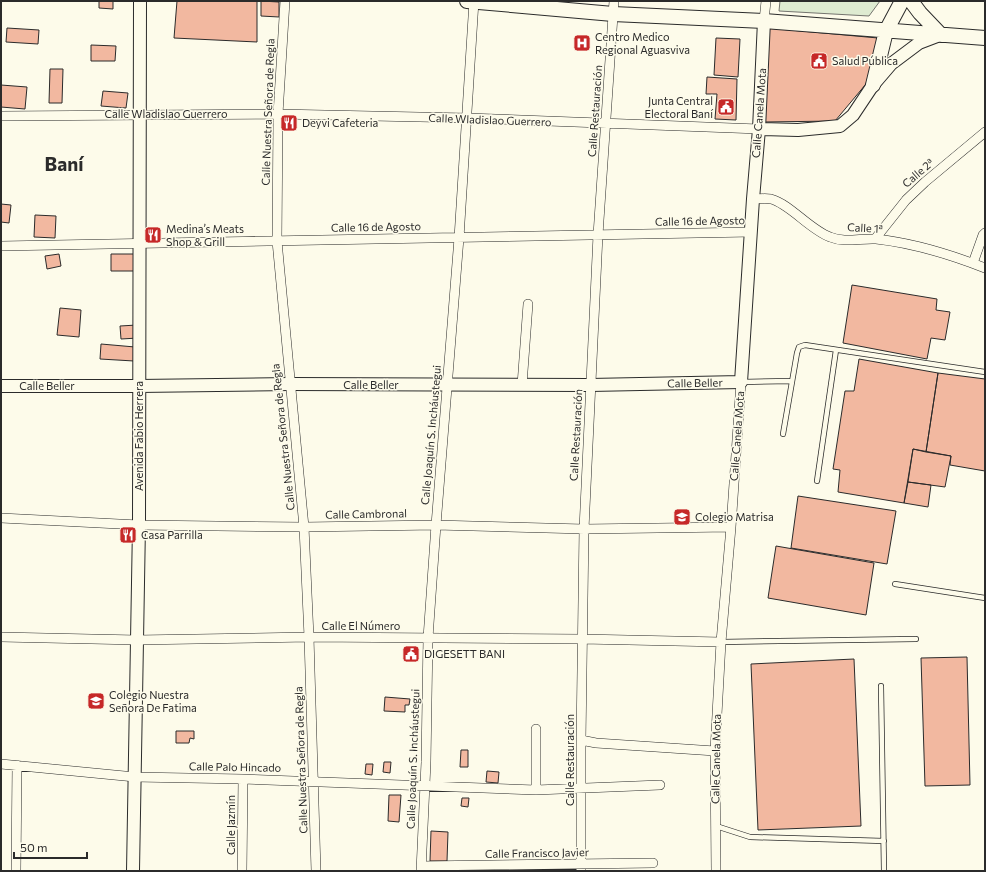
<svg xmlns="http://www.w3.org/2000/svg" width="986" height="872" font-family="Commissioner,sans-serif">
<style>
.green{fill:#deebd1;stroke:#74746e}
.building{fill:#f2b8a0;stroke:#2b2b2b}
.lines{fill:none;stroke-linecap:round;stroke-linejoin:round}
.lane-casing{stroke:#2b2b2b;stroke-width:6}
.street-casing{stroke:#2b2b2b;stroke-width:10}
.secondary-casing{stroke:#2b2b2b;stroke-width:14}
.primary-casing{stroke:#2b2b2b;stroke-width:16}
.lane{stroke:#fdfbea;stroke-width:4.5}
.street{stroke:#fdfbea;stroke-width:9}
.secondary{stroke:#fdfbea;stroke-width:12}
.primary{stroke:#fdfbea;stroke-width:14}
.labels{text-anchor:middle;stroke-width:3;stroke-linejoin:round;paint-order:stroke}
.poi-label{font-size:11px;fill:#2b2b2b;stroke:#fdfbea;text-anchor:start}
.street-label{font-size:11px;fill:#2b2b2b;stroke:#fdfbea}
.town-label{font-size:19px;font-weight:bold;fill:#2b2b2b;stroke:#fdfbea}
</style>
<rect width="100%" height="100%" fill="#fdfbea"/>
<path class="green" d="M780,1H880L869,16L779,11Z"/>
<path class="building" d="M99,1H113V9L99,8Z
M177,1H257V42L174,38Z
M261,1L279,2V17L261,16Z
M7,28L39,30L38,44L6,42Z
M768,28L878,38L866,84L835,121L764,122Z
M716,38L740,39L738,77L714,75Z
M91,45L116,46L115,61H91Z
M50,69H63L62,103H49Z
M707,77L737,79L736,120L715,119L717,94H706Z
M1,85L27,87L25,109L1,107Z
M103,91L128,93L126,108L101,106Z
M1,204L11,205L9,223L1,222Z
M35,215L56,216L55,238L34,237Z
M59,254L61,266L47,269L45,256Z
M111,254H137V271H111Z
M852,285L937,299L936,310L950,312L945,340L931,338L927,359L843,343Z
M60,308L81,310L79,337L57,335Z
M137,325L138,338L121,339L120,326Z
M101,344L135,347L134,361L100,359Z
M859,359L938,373L926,452L913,449L904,503L838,492L840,470L833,469L845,391H854Z
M938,373L985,379V471L950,465L951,456L926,452Z
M913,449L951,456L945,487L908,482Z
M908,482L931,485L928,507L904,503Z
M798,496L896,511L887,564L791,548Z
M776,546L874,563L866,615L768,598Z
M967,657L970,785L925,786L921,658Z
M854,659L861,826L758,830L751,664Z
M385,697L410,699L409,705H405V712L384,711Z
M176,731H194V739L190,738L189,743H176Z
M461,750H468V767H460Z
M384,762H391L390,773L383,772Z
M366,764H373L372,775L365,774Z
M487,771L499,772L498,783L486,782Z
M389,795H401L399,822L388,821Z
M462,798H469L468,807L461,806Z
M431,831L448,832L447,861H430Z"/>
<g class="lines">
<g class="lane-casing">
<path id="lane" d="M742,382L792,381
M783,434L797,353L799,347L805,345L985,372
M817,481L836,350
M895,584L985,598
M721,642L916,639
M881,686L884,871
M716,826L750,837L884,841"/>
</g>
<g class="street-casing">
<path id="street" d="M285,1L278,114L277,241L304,527L309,637L316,871
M764,21L766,1
M1,116L278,114L467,118L759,129
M753,199C758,199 765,198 771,199C790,204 810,230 830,237C844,243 861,238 876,239C914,243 949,254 985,268
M875,239L906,200L925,182L985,132
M1,246L751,232
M973,263L983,235L985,233
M522,385L528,304
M1,518L139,525L304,527L436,525L584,529L731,527
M1,637L137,640L309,637L582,639L721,642
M581,740L596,743L715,751
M1,764L135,777L243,779L536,790L660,785
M536,790V729
M421,866L653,863
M16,871L17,765
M242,871L243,779
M421,871L426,762L428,638L436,525L459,238L474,1
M581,871V740L584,529L598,235L614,1
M716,871L715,751L721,642L731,527L741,382"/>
</g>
<g class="secondary-casing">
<path id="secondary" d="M759,129L798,130L840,126L853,115L873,85L891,64L919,43L940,35
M1,386H139L290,384L590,385L741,382L753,199L759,129L764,21
M133,871L139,525L140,1"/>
</g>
<g class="primary-casing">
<path id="primary" d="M467,1L613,14L764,21L985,38
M911,1L920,13L941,35
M873,85L886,31L902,1"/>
</g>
<use href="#lane" class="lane"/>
<use href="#street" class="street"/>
<use href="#secondary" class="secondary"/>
<use href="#primary" class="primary"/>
</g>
<defs>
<g id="hospital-square" transform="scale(0.9)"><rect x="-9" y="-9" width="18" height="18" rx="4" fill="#c62828" stroke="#fdfbea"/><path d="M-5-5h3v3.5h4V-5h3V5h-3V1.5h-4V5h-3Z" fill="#fff"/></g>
<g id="civic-square" transform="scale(0.9)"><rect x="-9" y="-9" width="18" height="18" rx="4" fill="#c62828" stroke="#fdfbea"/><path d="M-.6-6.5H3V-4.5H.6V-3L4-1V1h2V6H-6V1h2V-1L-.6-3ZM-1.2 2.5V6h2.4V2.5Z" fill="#fff"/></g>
<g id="restaurant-square" transform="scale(0.9)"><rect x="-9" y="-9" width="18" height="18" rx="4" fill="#c62828" stroke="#fdfbea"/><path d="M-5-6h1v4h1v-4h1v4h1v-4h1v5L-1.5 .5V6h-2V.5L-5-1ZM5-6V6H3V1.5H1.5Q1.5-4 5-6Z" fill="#fff"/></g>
<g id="school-square" transform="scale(0.9)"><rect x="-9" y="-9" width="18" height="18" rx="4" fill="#c62828" stroke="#fdfbea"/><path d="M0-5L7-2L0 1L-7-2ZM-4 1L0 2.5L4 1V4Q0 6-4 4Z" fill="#fff"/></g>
<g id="university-square" transform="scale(0.9)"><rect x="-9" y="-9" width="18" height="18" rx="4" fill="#c62828" stroke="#fdfbea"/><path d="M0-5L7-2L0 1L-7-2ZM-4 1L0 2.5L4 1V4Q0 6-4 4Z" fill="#fff"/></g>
</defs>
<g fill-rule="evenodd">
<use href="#hospital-square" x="582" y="43"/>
<use href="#civic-square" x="819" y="61"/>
<use href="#civic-square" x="726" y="107"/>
<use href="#restaurant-square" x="289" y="123"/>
<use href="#restaurant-square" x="153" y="235"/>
<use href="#school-square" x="682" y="517"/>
<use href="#restaurant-square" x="128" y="535"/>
<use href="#civic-square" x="411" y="654"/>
<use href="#university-square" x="96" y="701"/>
</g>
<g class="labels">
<g class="poi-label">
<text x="595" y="41">Centro Medico<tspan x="595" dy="13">Regional Aguasviva</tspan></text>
<text x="832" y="65">Salud Pública</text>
<text x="713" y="105" text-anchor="end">Junta Central<tspan x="713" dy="13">Electoral Baní</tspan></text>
<text x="302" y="127">Deyvi Cafeteria</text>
<text x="166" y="233">Medina’s Meats<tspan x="166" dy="13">Shop &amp; Grill</tspan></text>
<text x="695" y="521">Colegio Matrisa</text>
<text x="141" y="539">Casa Parrilla</text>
<text x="424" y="658">DIGESETT BANI</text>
<text x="109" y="699">Colegio Nuestra<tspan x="109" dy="13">Señora De Fatima</tspan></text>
</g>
<g class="street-label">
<text transform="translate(595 111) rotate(-86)" y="4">Calle Restauración</text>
<text transform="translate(268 112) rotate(-88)" y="4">Calle Nuestra Señora de Regla</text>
<text transform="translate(759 113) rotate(-86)" y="4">Calle Canela Mota</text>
<text x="166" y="118">Calle Wladislao Guerrero</text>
<text transform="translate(490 120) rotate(2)" y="4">Calle Wladislao Guerrero</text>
<text transform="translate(918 173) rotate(-41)" y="4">Calle 2ª</text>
<text transform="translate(700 221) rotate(-1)" y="4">Calle 16 de Agosto</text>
<text transform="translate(376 227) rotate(-1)" y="4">Calle 16 de Agosto</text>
<text transform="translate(865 228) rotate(3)" y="4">Calle 1ª</text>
<text transform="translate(695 383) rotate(-1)" y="4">Calle Beller</text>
<text x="371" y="389">Calle Beller</text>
<text x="47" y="390">Calle Beller</text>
<text transform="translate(431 435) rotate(-85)" y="4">Calle Joaquín S. Incháustegui</text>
<text transform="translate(576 435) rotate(-87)" y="4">Calle Restauración</text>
<text transform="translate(139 436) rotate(-90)" y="4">Avenida Fabio Herrera</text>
<text transform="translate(737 436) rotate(-86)" y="4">Calle Canela Mota</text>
<text transform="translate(283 437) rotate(-96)" y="4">Calle Nuestra Señora de Regla</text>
<text transform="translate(366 514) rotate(-1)" y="4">Calle Cambronal</text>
<text x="361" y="630">Calle El Número</text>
<text transform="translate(413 759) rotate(-88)" y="4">Calle Joaquín S. Incháustegui</text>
<text transform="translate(716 759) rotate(-89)" y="4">Calle Canela Mota</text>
<text transform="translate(301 760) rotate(-92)" y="4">Calle Nuestra Señora de Regla</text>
<text transform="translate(570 760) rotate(-90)" y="4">Calle Restauración</text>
<text transform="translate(235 767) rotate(1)" y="4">Calle Palo Hincado</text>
<text transform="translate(231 825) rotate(-90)" y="4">Calle Jazmín</text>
<text transform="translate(537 853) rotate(-1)" y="4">Calle Francisco Javier</text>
</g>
<g class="town-label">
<text x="64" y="171">Baní</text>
</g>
</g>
<rect width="986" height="872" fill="none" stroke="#2b2b2b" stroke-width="4"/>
<path d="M14 852v6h73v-6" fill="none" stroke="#2b2b2b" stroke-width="2"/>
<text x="20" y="852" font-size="12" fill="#2b2b2b" stroke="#fdfbea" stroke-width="3" paint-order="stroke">50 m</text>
</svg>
